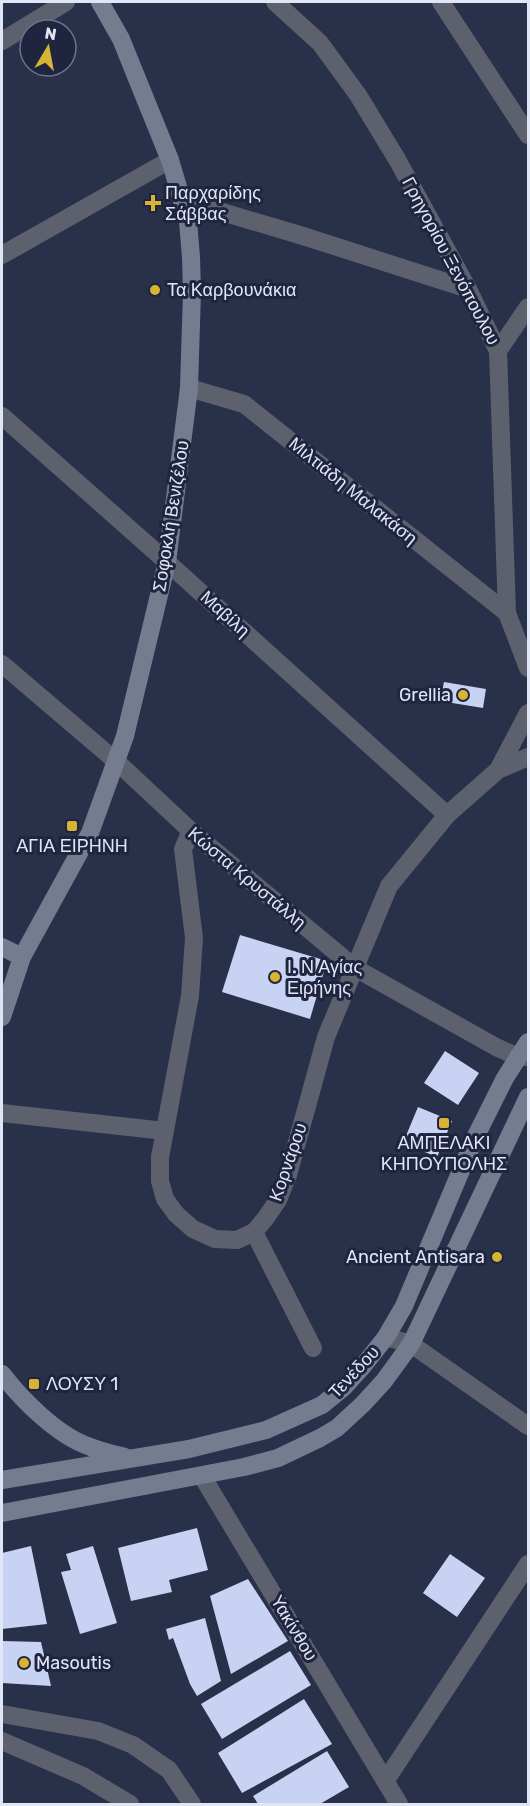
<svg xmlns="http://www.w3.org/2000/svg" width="530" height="1806" font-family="Rubik,sans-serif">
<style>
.building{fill:#c8d2f3}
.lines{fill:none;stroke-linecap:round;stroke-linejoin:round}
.street{stroke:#5d616e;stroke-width:18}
.secondary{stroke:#757c90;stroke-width:18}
.poi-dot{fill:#d8b434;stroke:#1f253f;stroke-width:2}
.labels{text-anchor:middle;stroke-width:6;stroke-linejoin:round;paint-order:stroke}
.poi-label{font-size:18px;fill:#e1e6f7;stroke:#1f253f;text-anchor:start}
.street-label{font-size:18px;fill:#e1e6f7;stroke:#1f253f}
</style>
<rect width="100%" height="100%" fill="#293049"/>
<path class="building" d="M444,682L486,689L483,708L440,701Z
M240,935L327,961L310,1019L222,992Z
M445,1051L479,1073L458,1105L424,1083Z
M418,1107L452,1121L437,1157L403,1143Z
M197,1528L208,1570L169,1580L172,1592L131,1601L118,1548Z
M31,1546L47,1624L2,1629V1553Z
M93,1546L117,1623L80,1634L61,1572L71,1570L66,1554Z
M450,1554L485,1578L457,1617L423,1593Z
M248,1579L288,1641L231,1674L210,1596Z
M205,1618L221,1681L197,1696L190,1684L173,1638L169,1640L166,1629Z
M2,1641L41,1642L51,1686L2,1683Z
M290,1651L311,1685L222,1739L201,1704Z
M304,1699L332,1744L242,1793L218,1753Z
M327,1751L349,1787L320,1804H258L253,1796Z"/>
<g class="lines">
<path class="street" d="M275,2L320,43L358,95L398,161L468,289L498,351L507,613L528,668
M441,2L528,135
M2,41L66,2
M182,200L303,236L468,289
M2,255L170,160
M498,351L528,307
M189,388L244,404L507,613
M2,416L167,562L447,815
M2,664L117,762L191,831L355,968L496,1047L518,1057H528
M498,770L528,713
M191,831L183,849L194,938L190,996L160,1157V1181L165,1199L176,1214L193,1229L215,1239L237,1240L254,1232L265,1219L278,1200L288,1175L326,1037L389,886L447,815L498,770L528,757
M2,1113L165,1131
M254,1232L313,1348
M386,1337L411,1344L528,1426
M202,1476L399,1804
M2,1714L98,1731L133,1745L169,1770L192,1804
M2,1741L83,1776L130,1804
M386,1780L528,1564"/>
<path class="secondary" d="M2,947L22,957
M2,1017L22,957L90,833L125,736L167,562L189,388L192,292L191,257L188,221L170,160L140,86L121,39L100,2
M2,1374C22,1400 57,1435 88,1446C100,1451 113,1454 125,1457
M2,1480L189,1449L266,1430L322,1405L344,1387L363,1366L386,1337L404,1306L473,1142L505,1078L528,1042
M2,1513L244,1467L278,1458L320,1438L337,1428L363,1404L384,1381L411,1344L528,1097"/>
</g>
<g class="poi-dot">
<path d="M150 194h6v6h6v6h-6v6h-6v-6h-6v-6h6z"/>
<circle cx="155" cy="290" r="6"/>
<circle cx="463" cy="695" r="6"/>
<rect x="66" y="820" width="12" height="12" rx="3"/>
<circle cx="275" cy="977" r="6"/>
<rect x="438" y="1117" width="12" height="12" rx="3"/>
<circle cx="497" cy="1257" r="6"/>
<rect x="28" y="1378" width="12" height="12" rx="3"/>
<circle cx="24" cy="1663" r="6"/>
</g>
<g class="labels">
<g class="poi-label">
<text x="165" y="199">Παρχαρίδης<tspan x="165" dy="21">Σάββας</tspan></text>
<text x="167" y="296">Τα Καρβουνάκια</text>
<text x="451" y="701" text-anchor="end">Grellia</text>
<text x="72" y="852" text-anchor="middle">ΑΓΙΑ ΕΙΡΗΝΗ</text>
<text x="287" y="973">Ι. Ν Αγίας<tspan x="287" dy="21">Ειρήνης</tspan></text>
<text x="444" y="1149" text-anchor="middle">ΑΜΠΕΛΑΚΙ<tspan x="444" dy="21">ΚΗΠΟΥΠΟΛΗΣ</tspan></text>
<text x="485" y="1263" text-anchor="end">Ancient Antisara</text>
<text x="46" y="1390">ΛΟΥΣΥ 1</text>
<text x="36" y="1669">Masoutis</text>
</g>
<g class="street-label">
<text transform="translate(451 261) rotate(62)" y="6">Γρηγορίου Ξενόπουλου</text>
<text transform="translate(353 491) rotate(39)" y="6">Μιλτιάδη Μαλακάση</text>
<text transform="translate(171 516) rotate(-81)" y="6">Σοφοκλή Βενιζέλου</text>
<text transform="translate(225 614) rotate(42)" y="6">Μαβίλη</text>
<text transform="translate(247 878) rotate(40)" y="6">Κώστα Κρυστάλλη</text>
<text transform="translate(288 1162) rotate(-71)" y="6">Κορνάρου</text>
<text transform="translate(354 1372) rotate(-47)" y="6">Τενέδου</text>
<text transform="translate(294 1628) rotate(59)" y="6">Υακίνθου</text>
</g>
</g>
<rect width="530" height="1806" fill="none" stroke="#e1e6f7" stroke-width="6"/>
<g transform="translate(48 48) rotate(10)"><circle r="28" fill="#1f253f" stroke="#6d7289" stroke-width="1.5"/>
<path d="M0-4.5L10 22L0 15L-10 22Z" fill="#d8b434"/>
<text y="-9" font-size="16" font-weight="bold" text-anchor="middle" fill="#e1e6f7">N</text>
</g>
</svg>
